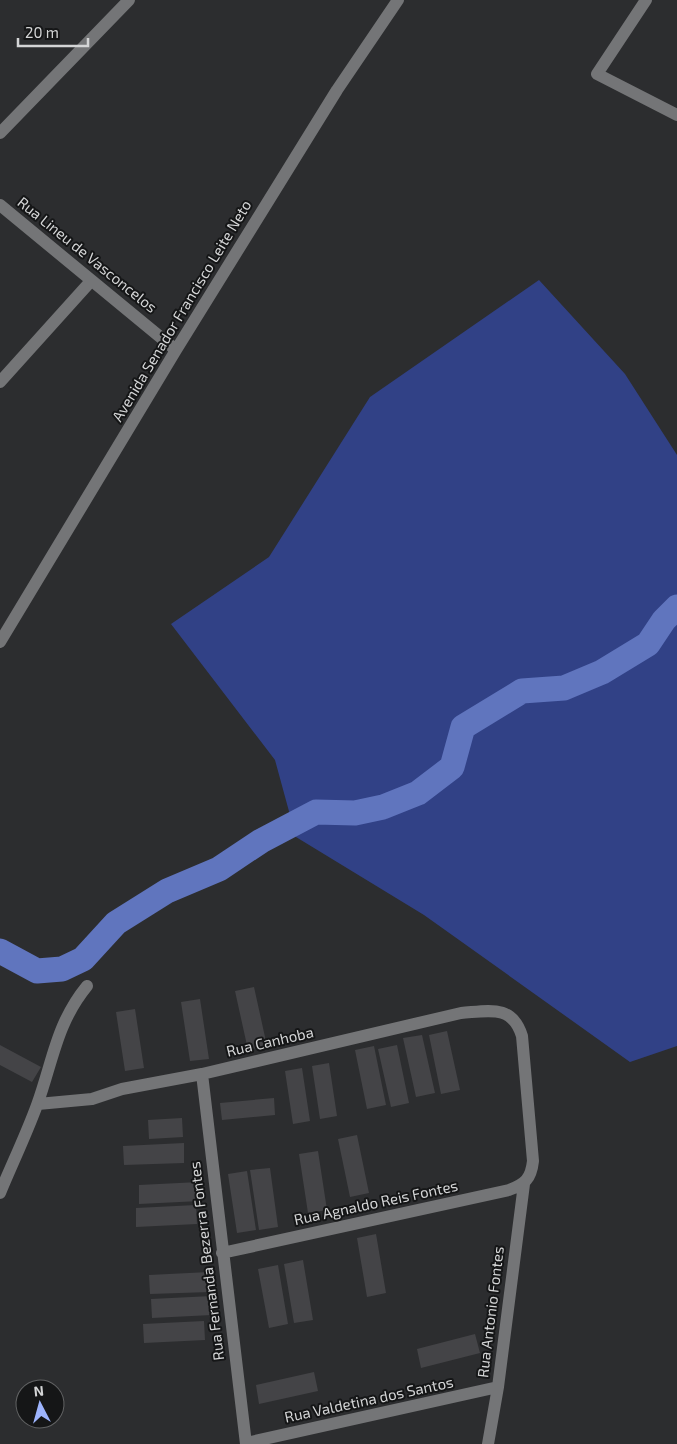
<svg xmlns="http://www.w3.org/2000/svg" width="677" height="1444" font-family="'Exo 2',sans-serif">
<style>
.green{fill:#314186}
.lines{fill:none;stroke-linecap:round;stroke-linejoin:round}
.canal{stroke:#6075be;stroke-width:25}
.building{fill:#444447}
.minor{stroke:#747577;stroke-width:12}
.labels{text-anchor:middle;stroke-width:4;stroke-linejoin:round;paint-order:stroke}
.street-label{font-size:15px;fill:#d4d5d6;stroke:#151617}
</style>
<rect width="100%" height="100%" fill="#2c2d2f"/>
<path class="green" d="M539,280L625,374L677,455V1046L630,1062L424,915L296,837L275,760L171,624L269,557L370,397Z"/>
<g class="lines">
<path class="canal" d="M0,951L37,971L62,969L83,959L116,923L167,891L219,869L261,841L316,812L355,813L383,807L418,793L452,767L463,727L522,691L564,688L602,672L648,644L664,620L677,607"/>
</g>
<path class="building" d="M254,987L267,1046L248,1050L235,991Z
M200,999L209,1059L190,1061L181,1002Z
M135,1009L144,1068L125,1071L116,1012Z
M447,1031L460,1090L441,1094L429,1035Z
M422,1035L435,1093L416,1097L403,1038Z
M0,1045L41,1067L32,1082L0,1065Z
M397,1045L409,1103L391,1107L378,1049Z
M374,1046L386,1105L367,1109L355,1050Z
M329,1063L337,1116L320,1119L312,1066Z
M302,1068L310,1121L293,1124L285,1071Z
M274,1098L275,1115L222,1120L220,1103Z
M182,1118L183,1137L149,1139L148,1120Z
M357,1135L369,1193L350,1197L338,1139Z
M184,1143V1163L124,1165L123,1146Z
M318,1151L327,1210L308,1213L299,1154Z
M270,1168L278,1227L259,1230L250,1170Z
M247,1171L256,1230L237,1233L228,1174Z
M199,1182L200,1201L139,1204V1185Z
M196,1205L197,1224L136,1227V1208Z
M376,1234L386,1293L367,1297L357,1238Z
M303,1260L313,1320L294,1323L284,1264Z
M278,1265L288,1324L269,1328L258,1269Z
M209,1272L210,1292L150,1294L149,1275Z
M212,1296V1315L152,1318L151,1299Z
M204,1321L205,1340L144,1343L143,1324Z
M475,1334L480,1353L421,1368L417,1349Z
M314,1372L318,1391L259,1404L256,1385Z"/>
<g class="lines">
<path class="minor" d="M646,0L597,74L677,115
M0,133L129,0
M0,205L176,350
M0,382L91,281
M0,642L176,350L337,90L398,0
M202,1074L246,1444
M38,1104L92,1099L122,1089L202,1074L461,1013C489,1011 512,1004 522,1036L533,1161C531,1179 525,1184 509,1190L222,1253
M0,1193C12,1164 26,1135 37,1105C53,1061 56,1024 87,986
M246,1443L498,1387
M488,1444L498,1387L524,1184"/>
</g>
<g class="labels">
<g class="street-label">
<text transform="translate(87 255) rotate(39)" y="5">Rua Lineu de Vasconcelos</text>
<text transform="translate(182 311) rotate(-59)" y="5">Avenida Senador Francisco Leite Neto</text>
<text transform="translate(270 1042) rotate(-13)" y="5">Rua Canhoba</text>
<text transform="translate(376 1203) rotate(-12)" y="5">Rua Agnaldo Reis Fontes</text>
<text transform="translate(207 1261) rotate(-97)" y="5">Rua Fernanda Bezerra Fontes</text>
<text transform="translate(491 1312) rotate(-83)" y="5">Rua Antonio Fontes</text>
<text transform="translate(369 1400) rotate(-12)" y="5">Rua Valdetina dos Santos</text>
</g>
</g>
<g transform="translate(40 1404) rotate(354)"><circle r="24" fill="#151617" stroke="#616263"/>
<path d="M0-4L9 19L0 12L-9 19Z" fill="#9db4fd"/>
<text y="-8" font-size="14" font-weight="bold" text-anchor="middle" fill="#d4d5d6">N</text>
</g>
<path d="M18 38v8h70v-8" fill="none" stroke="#d4d5d6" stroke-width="2.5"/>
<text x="25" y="38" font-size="15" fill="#d4d5d6" stroke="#151617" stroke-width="4" paint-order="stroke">20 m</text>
</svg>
